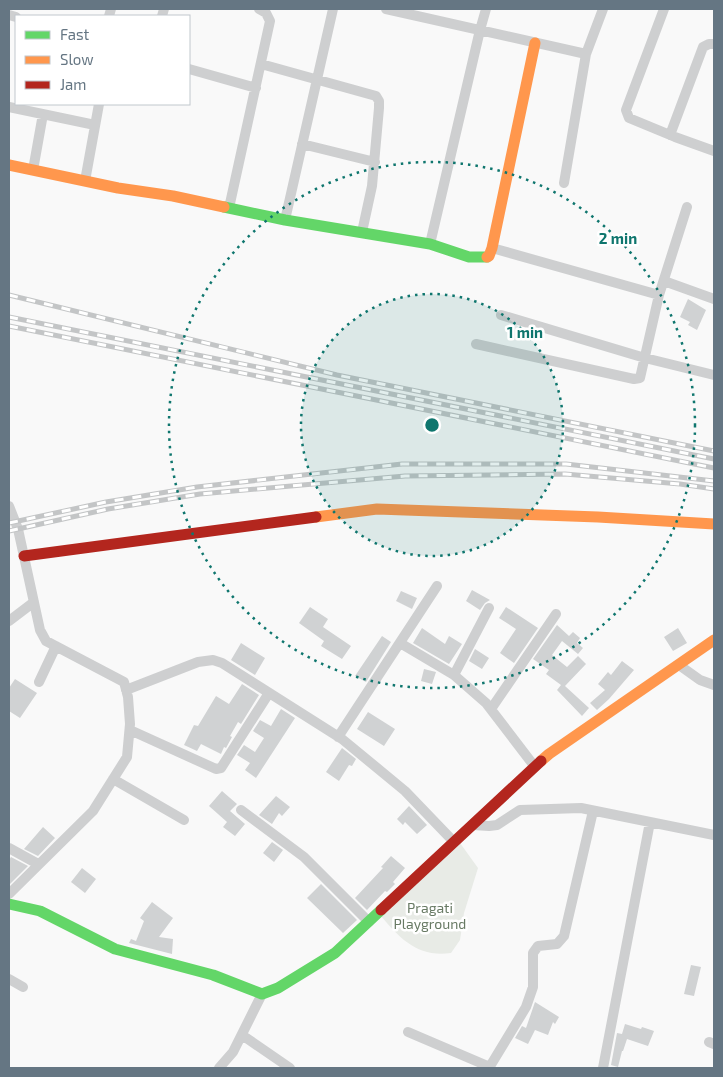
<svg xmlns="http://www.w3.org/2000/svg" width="723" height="1077" font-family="'Exo 2',sans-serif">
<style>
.green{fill:#e8ebe6}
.building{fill:#d0d2d3}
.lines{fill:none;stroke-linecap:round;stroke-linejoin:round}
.street{stroke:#cecfd0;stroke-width:10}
.fast{stroke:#63d668;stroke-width:11}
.slow{stroke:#ff974d;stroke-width:11}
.jam{stroke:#b3261e;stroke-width:11}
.rail-casing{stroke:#c3c5c6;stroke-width:5}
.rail{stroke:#fff;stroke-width:3;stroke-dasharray:9;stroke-linecap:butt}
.ring{fill:none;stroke:#0f766e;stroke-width:2.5;stroke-dasharray:2.5 5}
.labels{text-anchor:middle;stroke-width:5;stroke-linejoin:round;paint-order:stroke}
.park-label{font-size:14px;fill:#687a64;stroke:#fff}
.centre{fill:#0f766e;stroke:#fff;stroke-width:2.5}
.ring-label{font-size:15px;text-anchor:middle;font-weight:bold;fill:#0f766e;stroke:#fff;stroke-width:5;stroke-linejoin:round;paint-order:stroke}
</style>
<rect width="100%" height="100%" fill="#f9f9f9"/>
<path class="green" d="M460,843L478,868L464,913L460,940L451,953C419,958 400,939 381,916Z"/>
<path class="building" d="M688,299L706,310L697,330L688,325L690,322L680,317Z
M472,590L490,600L485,603L480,610L466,601Z
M401,591L417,598L412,609L396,601Z
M310,607L328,619L323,627L351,646L342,659L321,646L324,641L299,623Z
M506,607L538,628L514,663L500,653L516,629L499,618Z
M557,625L569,636L573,632L580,638L577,643L583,648L578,654L562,641L552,655L567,667L578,656L586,664L565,686L589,708L582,716L557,690L561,685L546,674L549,670L533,659Z
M422,628L445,644L449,636L462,644L449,664L413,643Z
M678,628L687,643L673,651L664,637Z
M382,636L391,642L366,682L355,676Z
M241,643L265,658L255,675L231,660Z
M475,649L489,658L482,669L469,661Z
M622,661L634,670L609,699L597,710L590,703L605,690L598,684L608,672L611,675Z
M424,669L436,672L432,684L421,681Z
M15,679L37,693L20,718L9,711V688Z
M242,684L259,695L241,724L238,722L230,736L232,737L226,748L224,747L221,754L201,744L197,751L184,745L194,725L198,726L216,696L229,704Z
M281,709L295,718L256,778L245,770L250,763L237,755L244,745L255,752L264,738L253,731L260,720L271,726Z
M368,712L395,729L384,746L357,729Z
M342,748L356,759L352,766L349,765L339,781L326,772Z
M222,791L237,804L230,811L245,824L235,836L223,827L227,822L209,806Z
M276,796L290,807L282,816L279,813L272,824L259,815Z
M409,806L427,825L417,834L405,822L403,825L397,819Z
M43,827L55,838L38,856L24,849Z
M272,842L283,850L274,862L263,853Z
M391,856L405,868L393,882L395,884L387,892L385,891L367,910L355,898L383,868L381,867Z
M11,857L28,866L9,885V860Z
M82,868L96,879L85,893L71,882Z
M321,884L357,920L343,933L307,898Z
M152,902L173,918L159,937L173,939L172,954L129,943L131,939L136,941L144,921L140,918Z
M691,965L701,967L694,996L684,994Z
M535,1002L559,1017L555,1024L553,1022L548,1035L535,1030L528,1044L515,1038L522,1026L526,1028Z
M625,1024L641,1029L642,1027L654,1031L648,1046L627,1039L623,1051H622L618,1067L611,1065L617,1033L622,1034Z"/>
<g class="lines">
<path class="street" d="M386,9L586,54
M664,9L626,110L629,118L675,137L714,151
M9,15L16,17
M109,16L111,9
M162,16L164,9
M261,64L376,96L379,101V108L372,186L362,232
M189,69L256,88
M9,107L95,125
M670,135L703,47L709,44H714
M302,144L375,162
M33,170L43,114
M85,181L99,104
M564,183L586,54L603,9
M229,208L270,21L266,13L259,9
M285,220L333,9
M430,244L480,30L486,9
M492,248L659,295
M664,281L714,299
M501,315L645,358L714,375
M476,344L634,379L640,378L659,295L687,207
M9,506L18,529L40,630L46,641L124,682L128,697L130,724L127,757L93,811L9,894
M9,621L34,602
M400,643L454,675L486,703L535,767
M679,665L700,680L714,685
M454,675L489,608
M39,682L56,646
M126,690L198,662L213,660L222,663L342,739L405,791L454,842
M491,709L556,614
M130,730L216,769L221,768L269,693
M338,737L437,586
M113,779L184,820
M241,810L304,857L369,922
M473,825L489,826L497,825L520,810L581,808L714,835
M9,848L38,864
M9,979L23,987
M408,1032L490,1067
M242,1035L290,1068
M709,1042L714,1044
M219,1068L233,1052L262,994
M489,1068L526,1007L533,987V953L538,946L557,944L564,936L593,811
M603,1068L650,822"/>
<path class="fast" d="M224,207L285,220L430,244L469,257H487
M9,904L40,911L115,949L213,975L262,994L278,988L335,953L381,910"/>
<path class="slow" d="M9,165L118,188L173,196L224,207
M487,257L489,256L492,248L535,43
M316,517L377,509L598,517L714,524
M541,761L549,754L714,640"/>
<path class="jam" d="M24,556L316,517
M381,910L541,761"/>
<g class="rail-casing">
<path id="rail" d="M9,295L337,375L714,451
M9,317L714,459
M9,326L714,468
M9,523L106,502L197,487L402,464H566L714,481
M9,531L108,509L200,494L405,476L565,474L680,484L714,489"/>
</g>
<use href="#rail" class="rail"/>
</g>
<circle cx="432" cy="425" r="131" fill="#0f766e" fill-opacity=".12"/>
<g class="ring">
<circle cx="432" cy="425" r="131"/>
<circle cx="432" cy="425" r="263"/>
</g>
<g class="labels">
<g class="park-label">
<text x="430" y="913">Pragati<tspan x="430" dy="16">Playground</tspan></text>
</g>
</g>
<circle cx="432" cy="425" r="8" class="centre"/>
<g class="ring-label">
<text x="618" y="244">2 min</text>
<text x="525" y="338">1 min</text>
</g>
<rect width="723" height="1077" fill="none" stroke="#657683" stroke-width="20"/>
<rect x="15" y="15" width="175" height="90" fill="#ffffff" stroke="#c1c8cd"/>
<rect x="25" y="31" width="25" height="8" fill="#63d668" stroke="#c1c8cd"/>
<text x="60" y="40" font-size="15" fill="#657683">Fast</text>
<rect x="25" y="56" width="25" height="8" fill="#ff974d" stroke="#c1c8cd"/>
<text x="60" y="65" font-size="15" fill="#657683">Slow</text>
<rect x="25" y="81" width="25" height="8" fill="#b3261e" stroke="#c1c8cd"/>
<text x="60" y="90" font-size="15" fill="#657683">Jam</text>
</svg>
